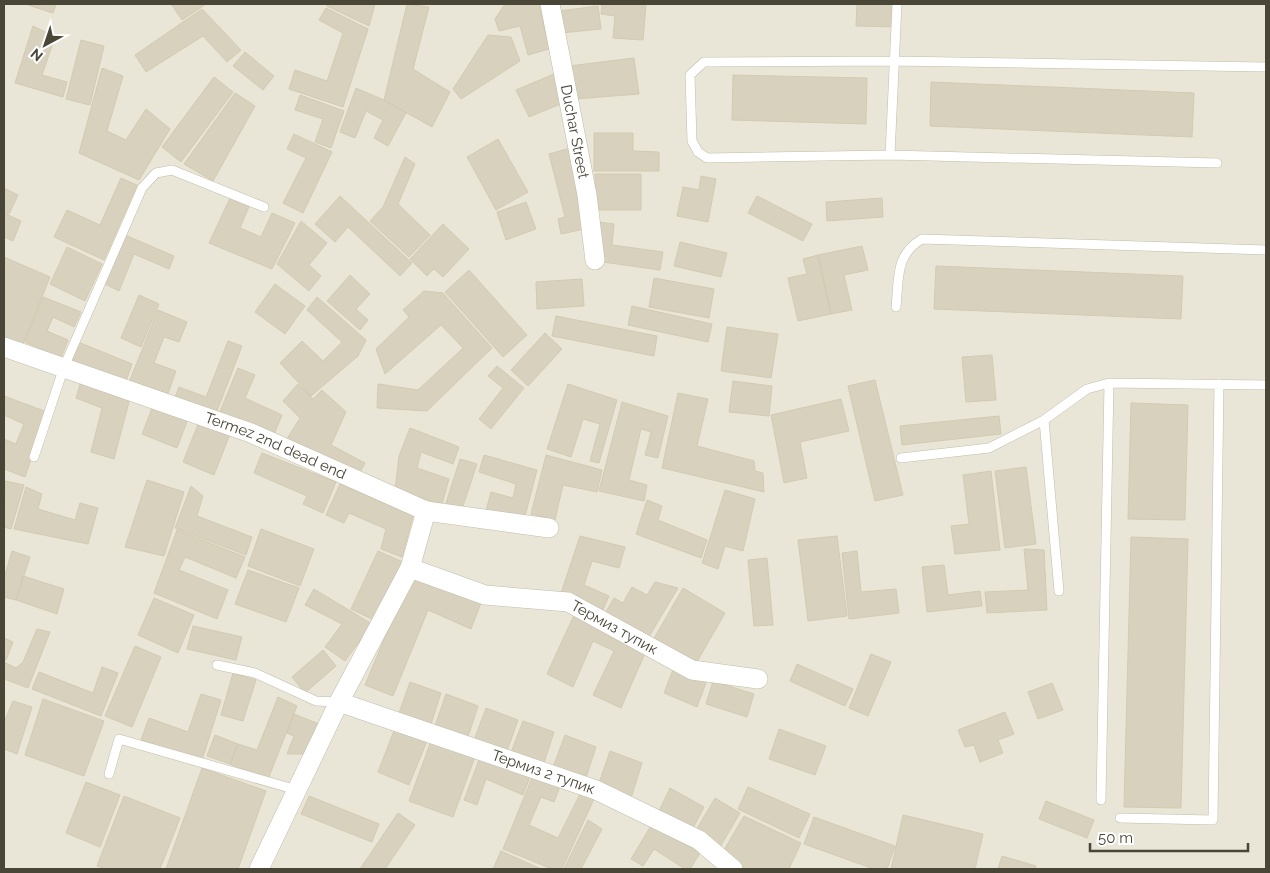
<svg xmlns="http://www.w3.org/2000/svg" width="1270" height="873" font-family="Raleway,sans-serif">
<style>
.residential{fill:#e9e6d7}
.building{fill:#d8d1be;stroke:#d3cab0}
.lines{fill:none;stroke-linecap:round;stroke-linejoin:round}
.lane-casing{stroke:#c1bdab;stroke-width:10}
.street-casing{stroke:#c1bdab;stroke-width:20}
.lane{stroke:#fff;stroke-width:9}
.street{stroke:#fff;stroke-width:19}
.labels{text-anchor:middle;stroke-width:4;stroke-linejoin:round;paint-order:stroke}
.street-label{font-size:15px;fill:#494537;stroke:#fff}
</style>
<rect width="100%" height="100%" fill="#f5f3e9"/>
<path class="residential" d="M4,4H1266V869H4Z"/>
<path class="building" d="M25,4H56L53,13Z
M171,4H206L182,20Z
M328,4H375L369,26L327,6Z
M407,4L429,7L413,69L450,92L432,127L384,100Z
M505,4H539L549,49L528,55L520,26L499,31L495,19Z
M602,4H646L643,40L613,38L615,16L601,14Z
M857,4H894V27L856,26Z
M598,6L601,29L561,33L559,11Z
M326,8L368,29L343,107L289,89L295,70L327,81L343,33L319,20Z
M202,9L241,50L227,62L203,36L146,72L135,55Z
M33,26L55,37L42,75L67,82L63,97L15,83Z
M488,35L511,37L520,61L461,99L453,89Z
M81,40L104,46L90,105L66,99Z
M245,52L274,76L263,90L233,66Z
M634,58L639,94L575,99L569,66Z
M102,68L123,76L107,131L126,140L146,109L170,129L139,180L79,153Z
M554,74L563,103L529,117L516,90Z
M733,75L867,78L866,124L732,120Z
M214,77L233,92L181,162L162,147Z
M931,82L1194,93L1192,137L930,126Z
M356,88L384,100L406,113L388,146L374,138L383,120L366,111L355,138L340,132Z
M235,93L255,106L213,181L184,164Z
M300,95L344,111L331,148L315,142L323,119L295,110Z
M594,133H633V151L659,152V171H594Z
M294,134L332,152L303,213L283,203L306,158L287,149Z
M498,139L528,192L496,210L467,157Z
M574,147L589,228L561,234L558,219L565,217L549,154Z
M405,157L415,164L398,204L430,235L409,257L370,221L383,207Z
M595,174H641V210H596Z
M701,176L716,179L708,222L677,216L683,187L699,190Z
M121,178L137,185L104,260L54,237L67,210L100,225Z
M4,188L18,195L9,214L4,212Z
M231,196L250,204L240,228L261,237L272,213L295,223L272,269L209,243Z
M340,196L412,263L400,276L348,227L335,242L315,224Z
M757,196L812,224L803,241L748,213Z
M882,198L883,217L827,221L826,202Z
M526,202L536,229L506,240L497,212Z
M4,213L21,221L13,241L4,237Z
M301,221L327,243L309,265L321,276L309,291L277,264Z
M598,222L614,224L612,245L663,252L660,270L596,261Z
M443,224L469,249L443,277L434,269L427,276L410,259Z
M125,235L174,256L169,269L134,254L119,291L105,284Z
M680,242L727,253L721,277L674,266Z
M862,246L868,270L844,275L852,310L831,314L818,255Z
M67,247L102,264L85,301L50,284Z
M818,255L831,314L798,321L788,278L807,274L803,259Z
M4,257L50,277L23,344L4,337Z
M936,266L1183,276L1181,319L934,309Z
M469,270L527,335L503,357L445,292Z
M350,275L370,294L356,309L368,320L360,330L327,301Z
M654,278L714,289L709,318L649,307Z
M582,279L584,306L537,309L536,282Z
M275,284L305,306L285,334L255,312Z
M424,291L443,293L492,348L427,411L377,408L378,384L418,390L463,348L441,325L385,374L376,349L409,317L403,310Z
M139,295L159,304L141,347L121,338Z
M43,297L81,312L74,327L53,317L47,331L68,340L61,358L25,342Z
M317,297L366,340L358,356L311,396L280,363L302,341L323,361L342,342L307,310Z
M632,306L712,324L708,342L628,325Z
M158,310L187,322L179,342L164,337L154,363L176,371L166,399L128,385Z
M556,316L657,336L654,356L552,336Z
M727,327L778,334L771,378L721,371Z
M545,333L562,349L528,386L511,370Z
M228,341L242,346L215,416L174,400L179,387L206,397Z
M78,342L132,364L125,384L70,363Z
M992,355L996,400L966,402L962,357Z
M497,366L524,388L491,429L479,419L503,388L488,376Z
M238,368L255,375L245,398L282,415L273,437L219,414Z
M875,380L903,495L875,501L848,386Z
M81,381L130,398L114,459L91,452L102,408L76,398Z
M733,381L772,386L769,416L729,412Z
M298,384L313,399L322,390L346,412L331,445L365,463L356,479L285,442L300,418L283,401Z
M568,384L617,400L599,463L590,461L600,424L583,419L571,457L547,449Z
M678,393L708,399L697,446L754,461L755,471L763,473L764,492L662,468Z
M4,396L47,412L25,477L4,469V439L16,444L24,424L4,415Z
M841,399L849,431L800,442L807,478L784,483L771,415Z
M622,402L668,416L658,458L645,455L651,432L641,429L629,480L647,485L644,501L599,491Z
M1131,403L1188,405L1185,520L1128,519Z
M153,406L188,419L177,448L142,434Z
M999,416L1001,434L902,445L900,426Z
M199,422L230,434L214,475L183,462Z
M410,428L459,447L453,464L421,452L417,468L449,479L442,504L395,490L399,456Z
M262,453L336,482L323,513L303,504L307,496L254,473Z
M484,455L537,470L524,520L486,511L491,492L513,498L516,484L479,472Z
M546,455L602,470L597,492L563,485L555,520L531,514Z
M460,459L477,464L462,509L446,503Z
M1026,467L1036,544L1005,548L995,471Z
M991,471L1000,550L955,554L951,526L969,524L963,475Z
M147,480L184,492L164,556L125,547Z
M5,481L24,485L11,529L4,527Z
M340,484L413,516L402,557L381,549L386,529L349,513L344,523L326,515Z
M191,486L203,496L197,516L252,537L246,555L175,528Z
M26,487L42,494L38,509L75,520L80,503L98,508L88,544L14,529Z
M725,490L755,499L743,551L725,546L718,569L702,563Z
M647,500L662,506L658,520L707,540L701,558L636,534Z
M261,529L314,549L300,586L248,566Z
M177,530L245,557L236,578L185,557L179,570L228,590L217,619L154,593Z
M580,536L625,547L619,568L592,561L584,585L609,596L601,614L560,596Z
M837,536L847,616L808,621L798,540Z
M1131,537L1188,539L1181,808L1124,807Z
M1024,549L1044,550L1047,610L987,613L985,592L1028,590Z
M12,551L30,557L16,600L4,597V578Z
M378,551L403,562L376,621L351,609Z
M857,551L861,592L896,589L899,613L849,619L842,553Z
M767,558L773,625L754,626L748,560Z
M944,565L948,595L980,591L982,606L927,612L922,567Z
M248,570L299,588L286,622L235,604Z
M411,575L481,603L471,629L428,610L393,696L365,685Z
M23,576L64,589L57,614L16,600Z
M655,582L678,588L647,640L604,615L614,598L623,603L632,587L647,595Z
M683,588L725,613L694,667L652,642Z
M314,589L372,624L345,661L325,647L342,624L305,605Z
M154,598L194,615L178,653L138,635Z
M574,615L646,651L621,708L593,695L614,651L593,641L573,687L547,674Z
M193,626L242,637L236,660L187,649Z
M37,629L50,632L28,688L4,679V662L16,668L23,662Z
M4,638L13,642L6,660L4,659Z
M135,646L161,657L132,727L105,716Z
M323,650L336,666L305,693L292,677Z
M871,654L891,662L868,716L849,708Z
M797,664L853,689L845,706L790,681Z
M102,667L118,673L101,716L32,689L39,672L93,693Z
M674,667L707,680L697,707L664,693Z
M233,673L256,680L243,721L221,715Z
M713,681L754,694L747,717L706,704Z
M410,682L441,693L430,727L398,716Z
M1052,683L1063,710L1038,719L1028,692Z
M201,694L221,700L202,760L141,740L149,718L188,732Z
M446,694L478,706L467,740L434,729Z
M278,697L297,706L268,779L230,764L238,744L257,750Z
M43,699L104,721L84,776L25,755Z
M13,701L32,707L17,754L4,749V722Z
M486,708L518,720L506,754L473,743Z
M1005,712L1014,734L998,740L1003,753L980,762L974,745L965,747L958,730Z
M294,714L319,724L304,754H287L294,736L287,733Z
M523,721L554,732L543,766L510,755Z
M395,728L427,741L409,785L378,772Z
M779,729L826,746L815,775L769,759Z
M215,735L238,744L230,764L207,756Z
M565,735L596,747L585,781L552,770Z
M431,741L475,757L453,817L409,801Z
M610,751L642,763L631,798L598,786Z
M480,757L530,777L523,795L486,779L477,805L464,800Z
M202,768L266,791L238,869H166Z
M534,773L561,784L554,802L541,797L529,825L558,838L581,792L594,799L562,869H552L503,849Z
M86,782L120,795L100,847L66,833Z
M748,787L810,814L799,838L738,809Z
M670,788L704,807L692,830L659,811Z
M124,796L180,818L160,869H106L97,866Z
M309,796L379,824L372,842L301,814Z
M715,798L740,813L720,847L695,832Z
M1046,801L1094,820L1087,838L1039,819Z
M398,813L415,825L385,869H360Z
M903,815L983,834L975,869H891Z
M744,816L801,843L789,869H745L724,850Z
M814,817L895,846L887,869H874L804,844Z
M588,820L602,829L581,869H564Z
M652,824L700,853L690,869H685L654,849L643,866L631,859Z
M501,851L541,869H493Z
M1002,856L1036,866L1035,869H998Z"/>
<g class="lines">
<g class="lane-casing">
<path id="lane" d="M890,155L897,4
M1217,163L890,155L707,158L698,152L692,141L690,75L704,62L894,61L1266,67
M896,307C899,278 895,255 922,239L1266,250
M34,457L64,367L142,188L156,173L172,170L264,207
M901,458L989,448L1044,420
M1059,591L1044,420L1087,389L1109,383L1266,385
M217,665L255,673L316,701L339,702
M109,774L119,739L297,790
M1101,800L1109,383
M1120,818L1213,820L1219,384"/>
</g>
<g class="street-casing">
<g id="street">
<path id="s1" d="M550,4L587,195L595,260"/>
<path id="s2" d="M4,347L251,433L426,511L549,528"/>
<path id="s3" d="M410,568L485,595L568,602L692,670L758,679"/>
<path id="s4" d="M339,702L596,790L699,840L733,869"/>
<path d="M259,869L339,702L410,568L426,511"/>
</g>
</g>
<use href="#lane" class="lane"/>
<use href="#street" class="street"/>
</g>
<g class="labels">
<g class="street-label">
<text dy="5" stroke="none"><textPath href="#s1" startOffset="130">Duchar Street</textPath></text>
<text dy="5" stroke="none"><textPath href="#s2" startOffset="289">Termez 2nd dead end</textPath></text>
<text dy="5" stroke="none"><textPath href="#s3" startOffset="216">Термиз тупик</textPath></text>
<text dy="5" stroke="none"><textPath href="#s4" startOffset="216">Термиз 2 тупик</textPath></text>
</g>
</g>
<rect width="1270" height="873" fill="none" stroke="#494537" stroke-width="10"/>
<g transform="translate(45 45) rotate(220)" stroke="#ffffff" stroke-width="4" paint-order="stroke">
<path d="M0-4L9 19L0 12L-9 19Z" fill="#494537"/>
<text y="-8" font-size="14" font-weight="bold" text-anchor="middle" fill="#494537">N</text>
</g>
<path d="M1090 843v8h158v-8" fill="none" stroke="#494537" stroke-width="2.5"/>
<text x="1098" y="843" font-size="15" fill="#494537" stroke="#ffffff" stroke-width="4" paint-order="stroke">50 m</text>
</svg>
